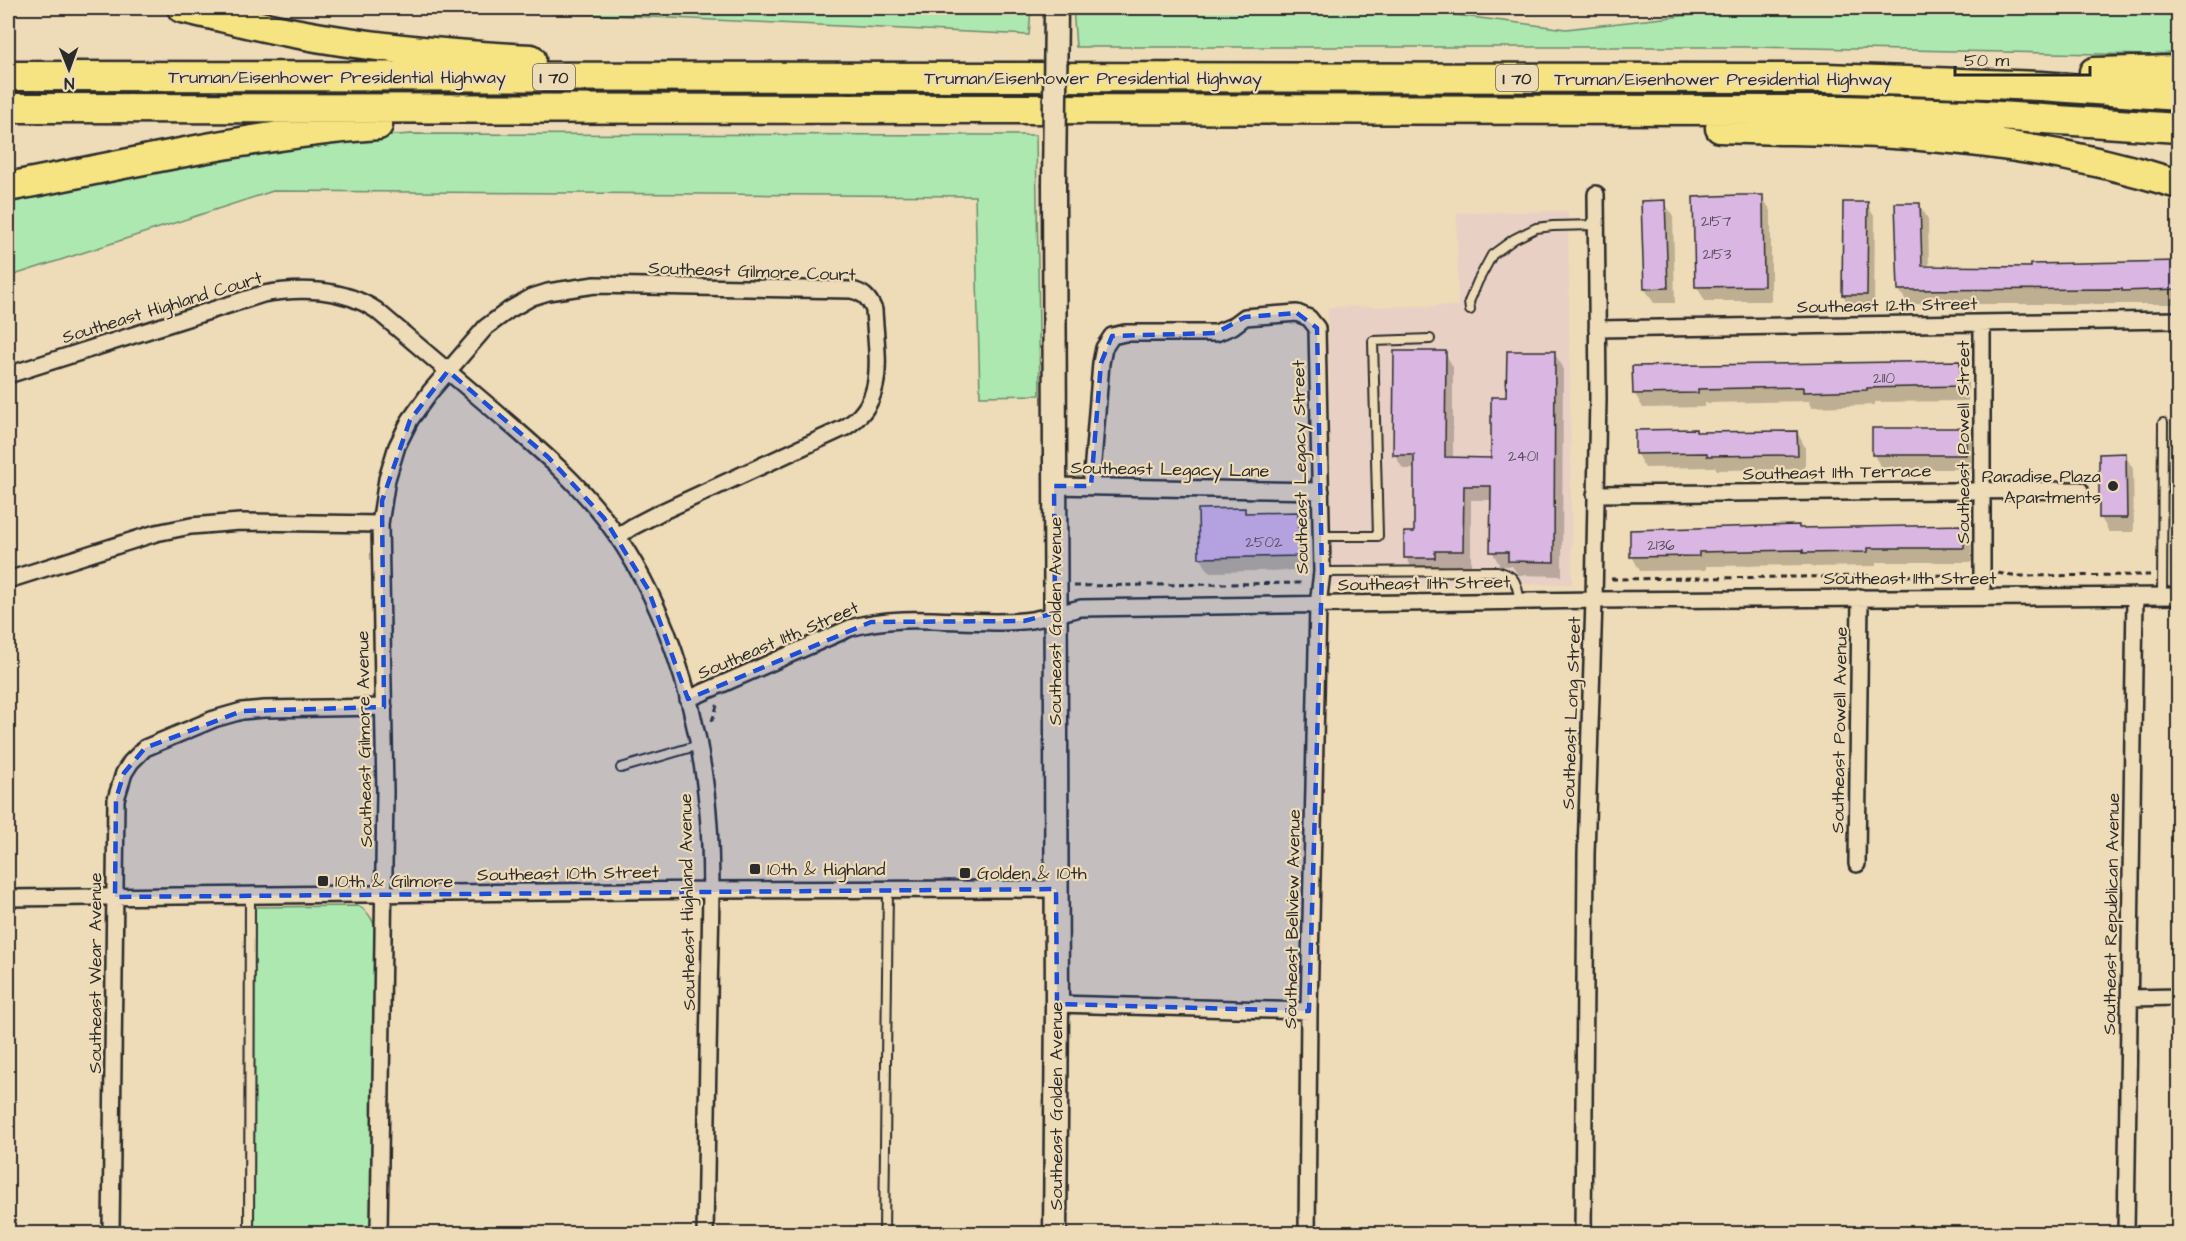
<svg xmlns="http://www.w3.org/2000/svg" width="2186" height="1241" font-family="'Architects Daughter',sans-serif">
<style>
.built{fill:#e8d0c5}
.green{fill:#ace8af;stroke:#6c8a6d;stroke-width:1.5}
.shadow{fill:#0003}
.building{fill:#d9b7e2;stroke:#2b2b2b;stroke-width:1.5}
.lines{fill:none;stroke-linecap:round;stroke-linejoin:round}
.lane-casing{stroke:#2b2b2b;stroke-width:12}
.street-casing{stroke:#2b2b2b;stroke-width:20}
.secondary-casing{stroke:#2b2b2b;stroke-width:27}
.highway-casing{stroke:#2b2b2b;stroke-width:33}
.path{stroke:#2b2b2b;stroke-width:3;stroke-dasharray:6 4.5;stroke-linecap:butt}
.lane{stroke:#eedbb8;stroke-width:8}
.street{stroke:#eedbb8;stroke-width:15}
.secondary{stroke:#eedbb8;stroke-width:22}
.highway{stroke:#f6e381;stroke-width:28}
.secondary-bridge-casing{stroke:#2b2b2b;stroke-width:27;stroke-linecap:butt}
.secondary-bridge{stroke:#eedbb8;stroke-width:22}
.marked{fill:#1d4ed8;fill-opacity:0.2;stroke:#1d4ed8;stroke-width:4.5;stroke-dasharray:12 8;stroke-linejoin:round}
.poi-dot{fill:#2b2b2b;stroke:#eedbb8;stroke-width:2}
.labels{text-anchor:middle;stroke-width:4.5;stroke-linejoin:round;paint-order:stroke}
.number-label{font-size:15px;fill:#564e59}
.shield{fill:#eedbb8;stroke:#666055;stroke-width:1.5}
.shield-label{font-size:16px;font-weight:bold;fill:#2b2b2b}
.street-label{font-size:18px;fill:#2b2b2b;stroke:#eedbb8}
.poi-label{font-size:18px;fill:#2b2b2b;stroke:#eedbb8;text-anchor:start}
</style>
<rect width="100%" height="100%" fill="#eedbb8"/>
<filter id="ink" filterUnits="userSpaceOnUse"><feTurbulence type="fractalNoise" baseFrequency=".0167" numOctaves="2"/><feDisplacementMap in="SourceGraphic" scale="12" xChannelSelector="R" yChannelSelector="G"/><feConvolveMatrix kernelMatrix="1 2 1 2 8 2 1 2 1" color-interpolation-filters="sRGB"/></filter>
<g filter="url(#ink)">
<path class="built" d="M1568,211L1572,584L1332,587L1328,307L1458,306L1457,213Z"/>
<path class="green" d="M501,8H1031L1029,35L524,11Z
M1073,8H1400L1566,29L1752,8H2178V52L2151,55L1756,47H1076Z
M412,134L1036,135L1040,395L980,396L975,196L273,191L8,277V200L321,140Z
M359,906C371,914 375,923 377,938L373,1233L250,1234L254,907Z"/>
<path class="shadow" d="M1762,197L1771,211V301H1705L1697,287Z
M1664,202L1673,216L1675,303H1654L1645,289Z
M1867,204L1875,218L1874,310L1851,309L1843,295Z
M1919,204L1928,219L1929,268L2032,269V266L2178,262V304H1908L1899,290Z
M1445,353L1453,367V459H1492L1508,399L1554,353L1563,367L1562,576L1518,575L1512,566H1500L1492,551V500H1471V565H1443L1442,572H1414L1406,557L1415,534L1416,469H1403L1395,455Z
M1959,362L1968,377V401L1875,402V405L1812,407L1809,401L1705,403V407L1643,408L1635,394Z
M1965,430L1973,444V469H1882L1874,455Z
M1797,432L1805,447V469L1717,470L1715,467L1645,468L1636,453L1697,434Z
M2125,455L2133,469L2134,532H2109L2101,518Z
M1244,510L1247,515L1297,514L1305,528L1306,570L1209,572L1200,557Z
M1798,527L1800,529L1963,527L1971,541L1972,562H1876V566L1812,567L1811,565L1706,566V570L1640,571L1632,556Z"/>
<path class="building" d="M1738,195H1763L1764,286L1695,287L1693,197Z
M1665,200L1668,288L1644,289L1641,201Z
M1843,202H1868L1867,295H1842Z
M1895,203H1920L1922,266L2031,267V264L2178,261V289L2122,291V289L1898,290Z
M1394,351H1446L1445,457L1491,458V397H1506L1507,351H1555L1554,562L1508,561V552H1490L1491,486H1464L1463,551H1435V558H1404V532H1414V455H1393Z
M1960,361L1961,386L1867,388V390L1803,392V387L1698,389V393L1633,394L1632,366Z
M1872,428H1966V455H1872Z
M1696,429V432L1797,431L1798,455L1707,456V453L1635,454V430Z
M2126,453L2127,518H2099V454Z
M1245,508V513L1298,512L1299,556L1199,558L1198,509Z
M1799,525V528L1964,525V548H1868V552L1803,553V550L1699,552V556L1630,557V530Z"/>
<g class="lines">
<g class="lane-casing">
<path id="lane" d="M1470,310L1469,302L1478,281L1492,255L1514,239L1536,228L1553,226L1596,225
M1322,536H1378L1373,341L1430,339
M1322,572L1497,571C1517,576 1516,583 1520,601
M2162,596L2163,423
M621,768L699,745
M249,1234L250,896
M884,1234L888,890"/>
</g>
<g class="street-casing">
<path id="street" d="M1982,323V597
M1597,329L2178,320
M8,375L263,294C300,287 343,288 376,310C416,344 456,378 496,412C535,446 574,478 605,519C663,596 695,697 706,792C714,860 710,929 709,997C707,1076 706,1155 705,1234
M1054,486L1321,491
M1091,486L1101,363L1104,348L1112,336L1125,333H1216L1233,326L1245,317L1297,313L1309,318L1317,328L1322,572L1318,605L1309,1011L1307,1234
M1595,494L2080,490
M8,580L156,533L191,526L240,522L380,524
M688,699L850,628C907,611 964,626 1022,621C1041,620 1062,612 1081,608L1594,600L2178,596
M1857,864L1860,597
M8,898L710,890L1056,889
M2130,998L2178,997
M1057,1004L1309,1011
M111,1234L116,799L124,773L131,762L145,748L214,719L242,711L264,709L384,707
M379,1234L385,792L380,524L387,479L397,446L410,420L430,392L486,327L509,310L532,297L548,292L595,285L851,290C863,292 869,298 874,310C876,354 889,402 844,428L659,513L632,527L617,537
M1583,1234L1586,854L1594,600L1598,398L1596,194
M2126,1234L2135,596"/>
</g>
<g class="secondary-casing">
<path id="secondary" d="M1054,186L1057,1004L1055,1234"/>
</g>
<g class="highway-casing">
<path id="highway" d="M182,8C219,16 256,26 294,33C372,48 452,55 531,59
M2094,72L2178,70
M8,76L1826,78L2041,86L2178,96
M8,108L1843,110L1968,114L2178,128
M1720,128C1791,131 1861,130 1931,137C2015,144 2099,159 2178,184
M8,187C130,164 253,134 378,125"/>
</g>
<path class="path" d="M1998,573L2012,576L2150,575
M1611,579L1967,575
M1074,586L1304,583
M712,721L717,706L720,705"/>
<use href="#lane" class="lane"/>
<use href="#street" class="street"/>
<use href="#secondary" class="secondary"/>
<use href="#highway" class="highway"/>
<g class="secondary-bridge-casing">
<path id="secondary-bridge" d="M1054,186L1056,8"/>
</g>
<use href="#secondary-bridge" class="secondary-bridge"/>
</g>
</g>
<path class="marked" d="M1297,313L1317,328L1322,572L1309,1011L1057,1004L1056,889L115,897L116,799L124,773L145,748L242,711L384,707L382,501L410,420L448,371L548,457L604,518L648,589L688,699L871,622L1024,621L1055,613L1054,486H1091L1101,363L1112,336L1216,333L1245,317Z"/>
<g class="poi-dot">
<circle cx="2113" cy="486" r="6"/>
<rect x="749" y="863" width="12" height="12" rx="3"/>
<rect x="959" y="867" width="12" height="12" rx="3"/>
<rect x="317" y="875" width="12" height="12" rx="3"/>
</g>
<g class="labels">
<g class="number-label">
<text x="1716" y="226">2157</text>
<text x="1717" y="259">2153</text>
<text x="1884" y="383">2110</text>
<text x="1523" y="461">2401</text>
<text x="1264" y="547">2502</text>
<text x="1661" y="550">2136</text>
</g>
<g class="shield">
<rect x="533" y="64" width="42" height="26" rx="4.5"/>
<rect x="1496" y="65" width="42" height="26" rx="4.5"/>
</g>
<g class="shield-label">
<text x="554" y="83">I 70</text>
<text x="1517" y="84">I 70</text>
</g>
<g class="street-label">
<text x="337" y="83">Truman/Eisenhower Presidential Highway</text>
<text x="1093" y="84">Truman/Eisenhower Presidential Highway</text>
<text x="1723" y="85">Truman/Eisenhower Presidential Highway</text>
<text transform="translate(752 271) rotate(2)" y="6">Southeast Gilmore Court</text>
<text transform="translate(1887 305) rotate(-1)" y="6">Southeast 12th Street</text>
<text transform="translate(162 307) rotate(-17)" y="6">Southeast Highland Court</text>
<text transform="translate(1963 442) rotate(-90)" y="6">Southeast Powell Street</text>
<text transform="translate(1300 467) rotate(-91)" y="6">Southeast Legacy Street</text>
<text transform="translate(1170 469) rotate(1)" y="6">Southeast Legacy Lane</text>
<text transform="translate(1837 472) rotate(-1)" y="6">Southeast 11th Terrace</text>
<text x="1910" y="584">Southeast 11th Street</text>
<text transform="translate(1424 583) rotate(-1)" y="6">Southeast 11th Street</text>
<text transform="translate(1055 621) rotate(-90)" y="6">Southeast Golden Avenue</text>
<text transform="translate(778 640) rotate(-23)" y="6">Southeast 11th Street</text>
<text transform="translate(1571 713) rotate(-88)" y="6">Southeast Long Street</text>
<text transform="translate(1839 730) rotate(-89)" y="6">Southeast Powell Avenue</text>
<text transform="translate(364 739) rotate(-91)" y="6">Southeast Gilmore Avenue</text>
<text transform="translate(568 873) rotate(-1)" y="6">Southeast 10th Street</text>
<text transform="translate(687 902) rotate(-91)" y="6">Southeast Highland Avenue</text>
<text transform="translate(2111 914) rotate(-89)" y="6">Southeast Republican Avenue</text>
<text transform="translate(1292 919) rotate(-89)" y="6">Southeast Bellview Avenue</text>
<text transform="translate(95 973) rotate(-90)" y="6">Southeast Wear Avenue</text>
<text transform="translate(1056 1106) rotate(-90)" y="6">Southeast Golden Avenue</text>
</g>
<g class="poi-label">
<text x="2101" y="482" text-anchor="end">Paradise Plaza<tspan x="2101" dy="21">Apartments</tspan></text>
<text x="767" y="875">10th &amp; Highland</text>
<text x="977" y="879">Golden &amp; 10th</text>
<text x="335" y="887">10th &amp; Gilmore</text>
</g>
</g>
<rect width="2186" height="1241" fill="none" stroke="#eedbb8" stroke-width="30"/>
<rect x="15" y="15" width="2156" height="1211" fill="none" stroke="#2b2b2b" stroke-width="2" filter="url(#ink)"/>
<g transform="translate(69 69) rotate(179)" stroke="#eedbb8" stroke-width="4.5" paint-order="stroke">
<path d="M0-4.5L10 22L0 15L-10 22Z" fill="#2b2b2b"/>
<text y="-9" font-size="16" font-weight="bold" text-anchor="middle" fill="#2b2b2b">N</text>
</g>
<path d="M1955 66v9h135v-9" fill="none" stroke="#2b2b2b" stroke-width="3"/>
<text x="1964" y="66" font-size="18" fill="#2b2b2b" stroke="#eedbb8" stroke-width="4.5" paint-order="stroke">50 m</text>
</svg>
